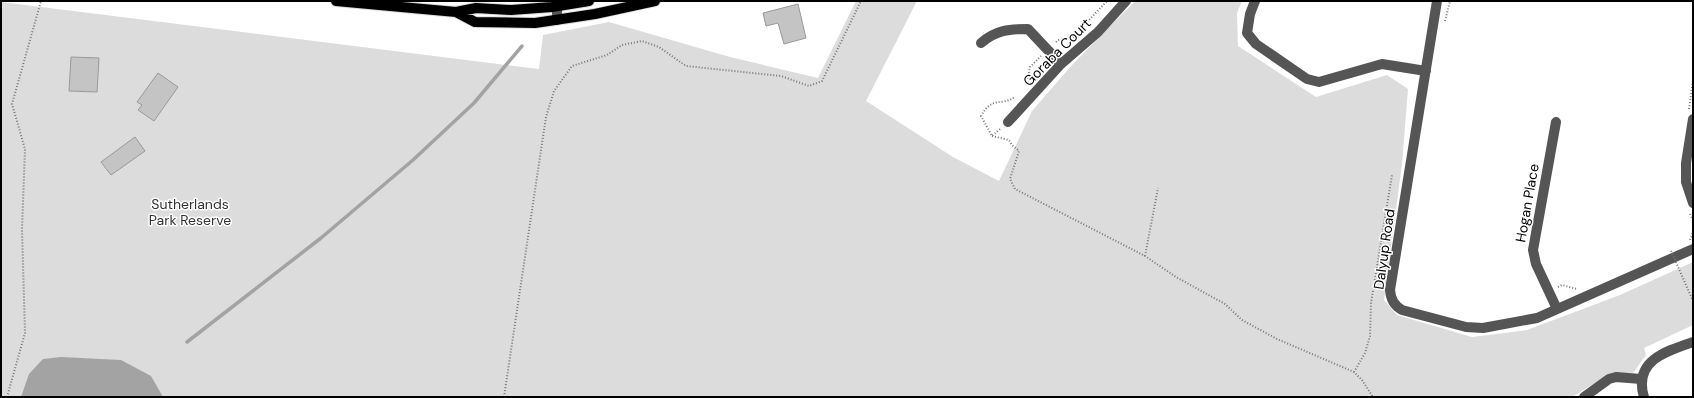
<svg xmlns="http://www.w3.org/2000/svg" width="1694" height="398" font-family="'DM Sans',sans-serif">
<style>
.green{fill:#dcdcdc}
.water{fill:#a3a3a3}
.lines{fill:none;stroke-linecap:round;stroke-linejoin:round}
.stream{stroke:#a3a3a3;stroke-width:3.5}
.building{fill:#c4c4c4;stroke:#999}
.major-casing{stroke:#dbdbdb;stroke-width:12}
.path{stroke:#777;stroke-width:2;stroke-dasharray:1 2;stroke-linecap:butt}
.minor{stroke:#555;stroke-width:10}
.major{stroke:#000;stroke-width:10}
.path-bridge{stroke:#777;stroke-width:2;stroke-dasharray:1 2;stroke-linecap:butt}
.labels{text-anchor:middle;stroke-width:3;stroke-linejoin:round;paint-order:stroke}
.street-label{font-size:14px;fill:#000;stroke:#fff}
.park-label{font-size:14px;fill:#333;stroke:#fff}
</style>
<rect width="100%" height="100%" fill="#fff"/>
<path class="green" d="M856,1H917L866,101L953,157L999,181L1032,111L1072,65L1135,1H1242L1237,13L1238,46L1316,97L1387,75L1408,89L1402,164L1384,300L1397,315L1472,337L1527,330L1620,295L1693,262V325L1644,348L1646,355L1633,373L1610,374L1572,397H1V2L539,69L543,35L609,22L730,57L818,78Z"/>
<path class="water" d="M61,357L121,360L151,376L163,397H21L29,374L43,359Z"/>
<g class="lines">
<path class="stream" d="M187,342L321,238L413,160L474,103L522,46"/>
</g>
<path class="building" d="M798,4L806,38L784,44L778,23L766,26L763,13Z
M71,57L99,58L97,92L69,91Z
M158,73L178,87L154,121L138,110L142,105L137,102Z
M135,137L145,151L111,175L101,162Z"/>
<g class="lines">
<g class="major-casing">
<path id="major" d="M336,1L456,12L476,8L511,10L552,7L589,1
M456,12L475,22L535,23L595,14L655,1"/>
</g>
<path class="path" d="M1445,21L1450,1
M1056,42L1058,40L1072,38L1107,1
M1027,85L1030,67L1041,56
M1689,109L1693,81
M1000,129L992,136L981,116C993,95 1000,107 1015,97
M992,136L1009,140L1012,145L1019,151L1010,179L1015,189L1145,256L1176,277L1225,304L1242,320L1277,339L1354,372L1362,380L1373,397
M1690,214L1693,220
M1690,240L1693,232
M1145,256L1158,188
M1558,287L1562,285L1577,289
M1354,372L1365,353L1370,336L1371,303L1392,175
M7,397L25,333L22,229L25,149L12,104L41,1
M504,397L546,117L554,91L572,66L607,55L622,45L642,41L659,47L686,66L781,76L809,86L822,81L861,1"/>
<path class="minor" d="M1255,1L1250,14L1247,33L1256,44L1307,79L1319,82L1382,64L1426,71
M1437,1L1390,290C1391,300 1394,305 1402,310L1466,327L1483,328L1537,318L1693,249
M557,20V1
M981,43C996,30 1009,29 1028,29L1061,64
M1693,119L1686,163V182L1693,203
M1008,122L1061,64L1098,32L1126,1
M1556,122L1533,250L1536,264L1557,309
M1584,397L1609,379L1616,377L1641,379
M1644,397C1633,361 1666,351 1693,342"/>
<use href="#major" class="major"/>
<path class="path-bridge" d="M1671,251L1693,301"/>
</g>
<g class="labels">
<g class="street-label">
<text transform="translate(1057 52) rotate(-45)" y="5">Goraba Court</text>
<text transform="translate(1527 203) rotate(-80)" y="5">Hogan Place</text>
<text transform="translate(1384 249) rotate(-82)" y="5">Dalyup Road</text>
</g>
<g class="park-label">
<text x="190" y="209">Sutherlands<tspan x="190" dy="16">Park Reserve</tspan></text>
</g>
</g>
<rect width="1694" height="398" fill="none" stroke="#000000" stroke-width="4"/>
</svg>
